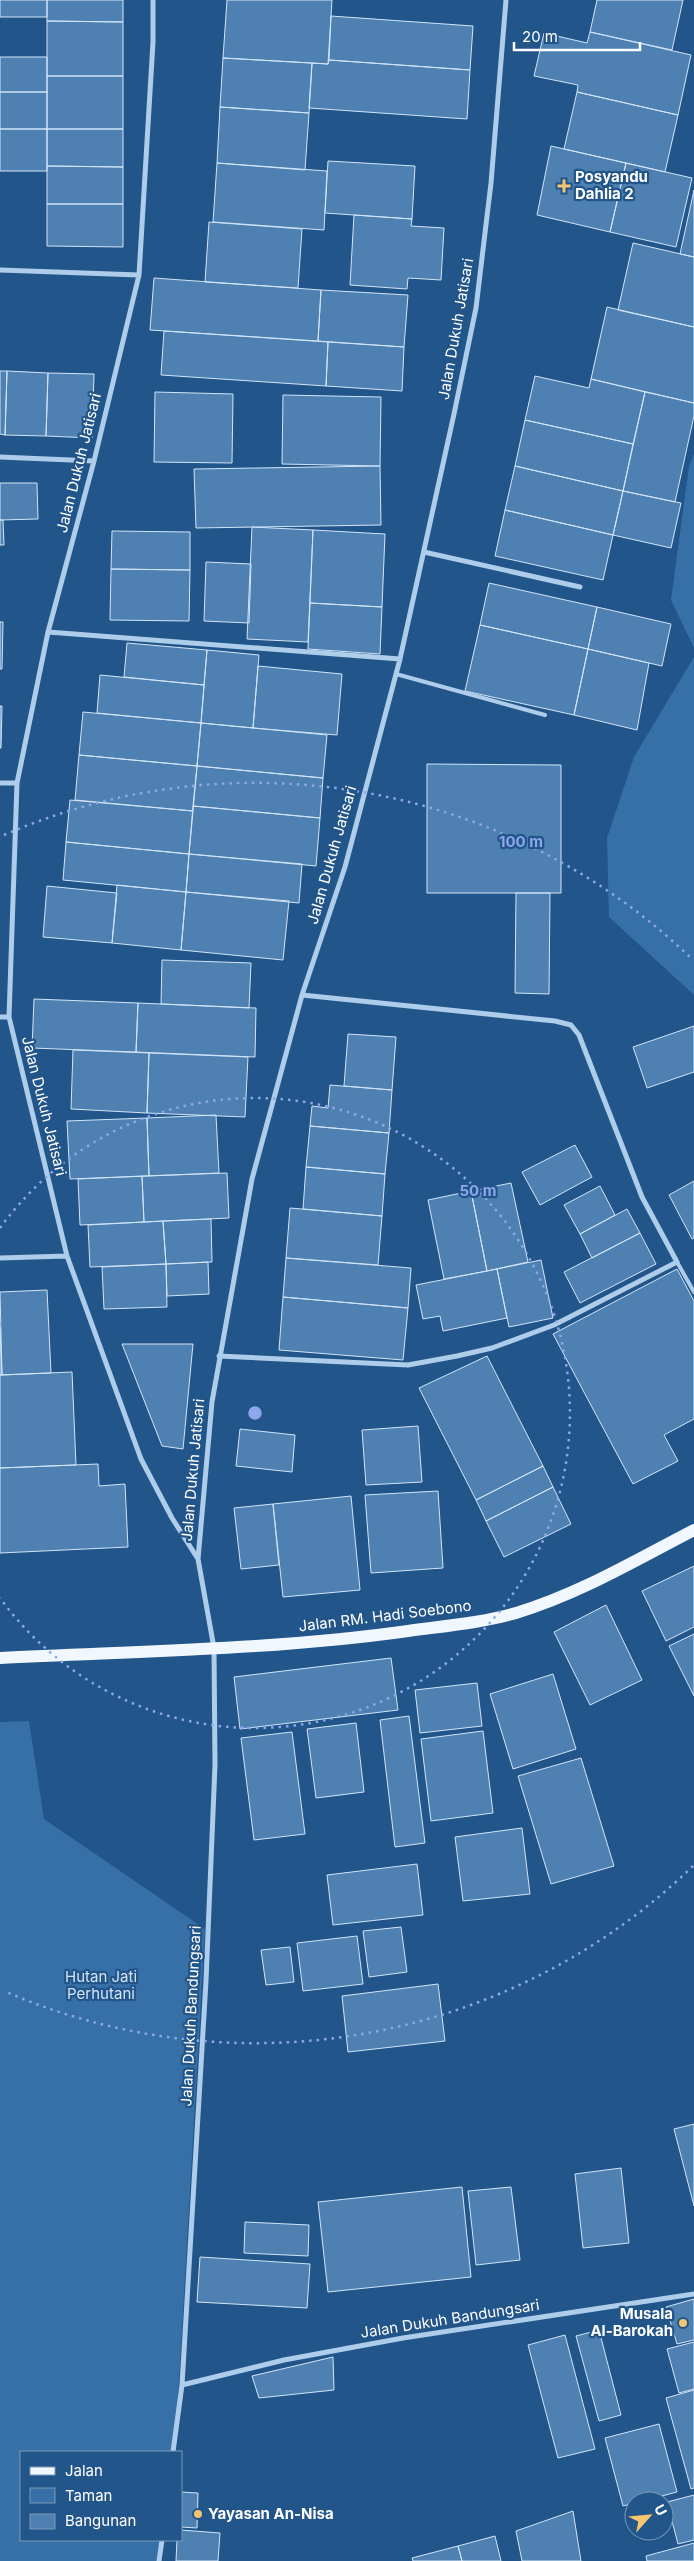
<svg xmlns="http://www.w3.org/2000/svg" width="694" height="2561" font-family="Inter,sans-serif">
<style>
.green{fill:#3670a6}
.building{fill:#4e81b2;stroke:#d2e5f8}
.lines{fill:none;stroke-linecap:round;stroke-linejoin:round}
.service{stroke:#adcdea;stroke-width:4}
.minor{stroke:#adcdea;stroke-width:5}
.primary{stroke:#f1f7fe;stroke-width:12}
.ring{fill:none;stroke:#8ea6ec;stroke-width:2.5;stroke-dasharray:2.5 5}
.poi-dot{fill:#f6c66f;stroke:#225589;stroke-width:2}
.labels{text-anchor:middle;stroke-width:4.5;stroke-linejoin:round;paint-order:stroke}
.poi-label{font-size:15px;font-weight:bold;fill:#fff;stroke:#225589;text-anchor:start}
.street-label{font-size:15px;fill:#fff;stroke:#225589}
.park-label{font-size:15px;fill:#d2e5f8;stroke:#225589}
.centre{fill:#8ea6ec;stroke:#225589;stroke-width:2.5}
.ring-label{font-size:15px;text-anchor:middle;font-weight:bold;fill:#8ea6ec;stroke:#225589;stroke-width:4.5;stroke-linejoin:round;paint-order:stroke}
</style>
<rect width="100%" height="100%" fill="#225589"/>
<path class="green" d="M694,454V648L671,600L689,466Z
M694,657V995L609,917L607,838L634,757Z
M29,1721L44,1819L205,1929L175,2452H21V2540H160L157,2561H0V1722Z"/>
<path class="building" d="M0,0H47V17H0Z
M47,0H123V22L47,21Z
M227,0H332L328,64L223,58Z
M597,0H683L672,50L590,32Z
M331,16L473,26L470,70L329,60Z
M47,21L123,22V76H47Z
M590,32L691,55L678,115L577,92L578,85L534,76L544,33L587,43Z
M0,57H47V92H0Z
M223,58L312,63L309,113L220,107Z
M329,60L470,70L467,119L309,108L312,63L328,64Z
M47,76H123V129H47Z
M0,92H47V129H0Z
M577,92L678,115L665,172L564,149Z
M220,107L309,113L305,170L217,163Z
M0,129H47V171H0Z
M47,129H123V167L47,166Z
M551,146L626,163L610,232L537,215Z
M328,161L415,166L412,219L325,213Z
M217,163L327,171L324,230L213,222Z
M626,163L692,178L676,247L610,232Z
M47,166L123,167V204H47Z
M694,190V257L680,254Z
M47,204H123V247L47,246Z
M354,215L412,219L411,226L444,228L441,280L408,278L407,289L350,285Z
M209,222L302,229L298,288L205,282Z
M633,243L694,257V327L618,310Z
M154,278L321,290L318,341L150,330Z
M321,290L408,295L404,347L318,341Z
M607,307L694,327V403L591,379Z
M164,331L328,342L326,386L161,375Z
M328,342L404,347L402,391L326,386Z
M0,371H7L5,435L0,434Z
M7,371L48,373L46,436L5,435Z
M48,373L94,374L92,438L46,436Z
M535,376L589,388L591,379L645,392L633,444L525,420Z
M155,392L233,394L232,463L154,462Z
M645,392L694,403V416L675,502L623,491Z
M283,395L381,397L380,466L282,464Z
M525,420L633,444L623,491L515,466Z
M380,466L381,525L196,528L194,469Z
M515,466L623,491L613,535L505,510Z
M0,483H37L38,519L0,520Z
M623,491L681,503L671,548L613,535Z
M505,510L613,535L603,580L495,556Z
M0,520H3L4,545H0Z
M252,527L313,530L308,642L247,639Z
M313,530L385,534L382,607L310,603Z
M112,531L190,532V570L111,569Z
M206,562L251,564L249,623L204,621Z
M111,569L190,570L189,621L110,620Z
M489,583L597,607L588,649L480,625Z
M310,603L382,607L380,654L308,649Z
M597,607L671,624L662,666L588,649Z
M0,622H3L2,669H0Z
M480,625L588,649L574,715L465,691Z
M127,643L207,650L204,685L124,677Z
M588,649L649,663L637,730L574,715Z
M207,650L259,655L253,728L201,723Z
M258,666L342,674L337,735L253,728Z
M100,675L204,685L201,723L97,713Z
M0,706H2L1,748H0Z
M83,712L201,723L197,766L79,755Z
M201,723L327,735L323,778L197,766Z
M79,755L197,766L193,811L75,800Z
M427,764L561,765V893H427Z
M197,766L323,778L320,818L193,806Z
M70,800L193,811L189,854L66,842Z
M193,806L320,818L316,866L189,854Z
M66,842L189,854L186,892L63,880Z
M189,854L302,864L299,903L186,892Z
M117,885L186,892L181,950L112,943Z
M47,886L117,893L112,943L43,937Z
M186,892L289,901L283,960L181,950Z
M516,893H550L549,994L515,993Z
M162,960L251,963L249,1008L161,1004Z
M34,999L138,1003L136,1052L32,1048Z
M138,1003L256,1008L255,1057L136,1052Z
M694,1026V1072L647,1088L633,1047Z
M348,1034L396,1037L392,1090L344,1086Z
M73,1050L149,1053L147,1113L71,1109Z
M149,1053L248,1057L245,1117L147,1113Z
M330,1085L392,1090L389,1133L310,1126L312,1106L328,1108Z
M216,1115L219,1173L149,1176L147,1118Z
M147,1118L149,1176L70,1179L67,1121Z
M310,1126L389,1133L385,1174L306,1167Z
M575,1145L592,1177L540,1205L522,1172Z
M306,1167L385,1174L382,1216L303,1209Z
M227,1173L229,1218L144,1222L142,1176Z
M142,1176L144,1222L80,1225L78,1179Z
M694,1181V1238L692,1239L669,1195Z
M511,1183L528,1262L487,1271L471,1191Z
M600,1186L615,1215L580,1234L564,1205Z
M471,1191L487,1271L444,1279L428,1200Z
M290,1208L382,1216L378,1265L286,1258Z
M627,1209L640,1233L592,1258L580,1234Z
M211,1219L212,1262L166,1264L163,1221Z
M163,1221L166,1264L90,1267L88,1225Z
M640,1233L656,1264L580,1303L564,1272Z
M286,1258L411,1268L408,1308L283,1297Z
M541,1260L553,1318L509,1327L497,1269Z
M208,1262L209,1294L167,1296L166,1264Z
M166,1264L167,1307L104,1309L102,1267Z
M497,1269L507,1318L443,1331L440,1316L423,1319L416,1285Z
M677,1269L694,1301V1419L664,1435L678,1461L633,1484L553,1334Z
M47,1290L51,1373L2,1375L0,1292Z
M283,1297L408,1308L403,1360L279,1350Z
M0,1327L2,1375H0Z
M122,1344H193L183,1449L162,1446Z
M487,1356L543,1466L476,1500L419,1388Z
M72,1372L76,1465L0,1468V1375Z
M418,1426L422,1482L366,1485L362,1430Z
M240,1429L295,1435L292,1472L236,1466Z
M98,1464L99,1486L125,1484L128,1547L0,1553V1468Z
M543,1466L553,1487L486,1521L476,1500Z
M553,1487L571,1524L504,1557L486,1521Z
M438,1491L443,1568L371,1573L365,1495Z
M351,1496L360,1590L283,1597L273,1504Z
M273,1504L279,1565L241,1569L234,1508Z
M694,1566V1627L666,1641L642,1591Z
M606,1605L642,1680L590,1705L554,1632Z
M694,1634V1696L669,1646Z
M391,1658L398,1710L240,1729L234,1677Z
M553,1674L576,1749L513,1769L490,1694Z
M477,1683L482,1726L420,1733L415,1690Z
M409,1716L425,1843L395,1847L380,1720Z
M356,1723L364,1792L316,1798L307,1729Z
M483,1731L493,1813L431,1821L421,1739Z
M292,1732L305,1834L254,1840L241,1738Z
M581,1758L614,1866L551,1884L518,1776Z
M522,1828L530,1894L463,1901L455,1837Z
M417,1864L423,1915L333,1925L327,1875Z
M401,1927L407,1972L369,1977L363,1931Z
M357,1936L363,1984L303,1991L297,1943Z
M290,1947L294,1982L266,1985L261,1950Z
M438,1984L445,2041L348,2052L342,1996Z
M694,2124V2206L674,2129Z
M621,2168L629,2243L583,2248L575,2174Z
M462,2187L471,2277L328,2292L318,2202Z
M511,2187L520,2260L476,2265L468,2191Z
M245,2222L309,2225L308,2256L244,2253Z
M200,2257L310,2264L307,2308L197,2302Z
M694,2299V2340L677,2344L666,2307Z
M599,2330L621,2415L599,2421L576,2336Z
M565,2335L595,2449L558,2458L528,2345Z
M694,2342V2389L679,2393L667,2349Z
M333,2357L334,2390L259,2398L252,2376Z
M694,2390V2488L691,2489L666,2398Z
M659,2424L677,2492L643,2501H634V2503L623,2506L605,2438Z
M181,2492L198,2493L197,2528L181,2527Z
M694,2495V2540L678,2544L667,2502Z
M573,2511L581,2561H522L516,2531Z
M181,2530L220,2533L218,2561H176L177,2540H181Z
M495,2536L501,2561H462L458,2546Z
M694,2543V2561H647L646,2556Z
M458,2546L462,2561H413L412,2558Z"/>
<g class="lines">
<path class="service" d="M396,674L545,715
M677,1262L694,1292"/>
<path class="minor" d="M153,0V42L139,275L94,461L48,632L17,783L9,1017L67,1256L141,1459L172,1518L198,1559
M0,270L139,275
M0,457L94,461
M424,552L580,587
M48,632L400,659
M0,783H17
M0,1017H9
M0,1258L67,1256
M219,1356L408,1365L457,1356L492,1348L554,1325L677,1262L642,1197L579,1035L571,1025L555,1021L302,995
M182,2385L284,2360L403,2338L694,2294
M173,2452L182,2385L206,1981L215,1765L214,1648L198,1559L212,1402L252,1179L302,995L345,867L400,659L454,414L476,308L491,183L506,0
M159,2561L162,2540"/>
<path class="primary" d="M0,1658C136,1651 273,1650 408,1631C444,1626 481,1623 516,1613C579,1594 636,1560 694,1530"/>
</g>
<g class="ring">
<path d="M0 1228A315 315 0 1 1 0 1598"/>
<path d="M693 1866A630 630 0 0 1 4 1991M4 835A630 630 0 0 1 693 960"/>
</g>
<g class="poi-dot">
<path d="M561.5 178.5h5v5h5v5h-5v5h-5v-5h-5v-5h5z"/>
<circle cx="683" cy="2323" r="5"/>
<circle cx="198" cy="2514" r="5"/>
</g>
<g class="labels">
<g class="poi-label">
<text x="575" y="182">Posyandu<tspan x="575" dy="17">Dahlia 2</tspan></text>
<text x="673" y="2319" text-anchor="end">Musala<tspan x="673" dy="17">Al-Barokah</tspan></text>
<text x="208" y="2519">Yayasan An-Nisa</text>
</g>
<g class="street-label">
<text transform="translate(456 329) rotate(-80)" y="5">Jalan Dukuh Jatisari</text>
<text transform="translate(79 463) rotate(-76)" y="5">Jalan Dukuh Jatisari</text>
<text transform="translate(332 855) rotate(-74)" y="5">Jalan Dukuh Jatisari</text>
<text transform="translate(44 1106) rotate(76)" y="5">Jalan Dukuh Jatisari</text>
<text transform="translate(193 1470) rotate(-85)" y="5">Jalan Dukuh Jatisari</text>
<text transform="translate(385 1616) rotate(-7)" y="5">Jalan RM. Hadi Soebono</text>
<text transform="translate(191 2016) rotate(-87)" y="5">Jalan Dukuh Bandungsari</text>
<text transform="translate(450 2319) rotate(-9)" y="5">Jalan Dukuh Bandungsari</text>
</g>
<g class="park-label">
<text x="101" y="1982">Hutan Jati<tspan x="101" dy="17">Perhutani</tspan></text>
</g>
</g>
<circle cx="255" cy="1413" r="8" class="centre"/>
<g class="ring-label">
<text x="521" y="847">100 m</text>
<text x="478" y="1196">50 m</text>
</g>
<rect x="20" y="2451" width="162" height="90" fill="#225589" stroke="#7a99b8"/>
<rect x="30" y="2467" width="25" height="8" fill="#f1f7fe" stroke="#7a99b8"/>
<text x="65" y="2476" font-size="15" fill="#ffffff">Jalan</text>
<rect x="30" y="2488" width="25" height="15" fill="#3670a6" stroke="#7a99b8"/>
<text x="65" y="2501" font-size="15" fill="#ffffff">Taman</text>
<rect x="30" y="2514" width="25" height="15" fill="#4e81b2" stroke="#7a99b8"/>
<text x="65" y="2526" font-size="15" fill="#ffffff">Bangunan</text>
<g transform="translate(649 2516) rotate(63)"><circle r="24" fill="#225589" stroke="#7a99b8"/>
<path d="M0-4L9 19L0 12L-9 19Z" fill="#f6c66f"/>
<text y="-8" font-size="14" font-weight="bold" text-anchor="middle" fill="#ffffff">U</text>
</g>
<path d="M514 42v8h126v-8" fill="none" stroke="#ffffff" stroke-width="2.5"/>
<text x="522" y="42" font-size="15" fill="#ffffff" stroke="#225589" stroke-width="4" paint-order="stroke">20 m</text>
</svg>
